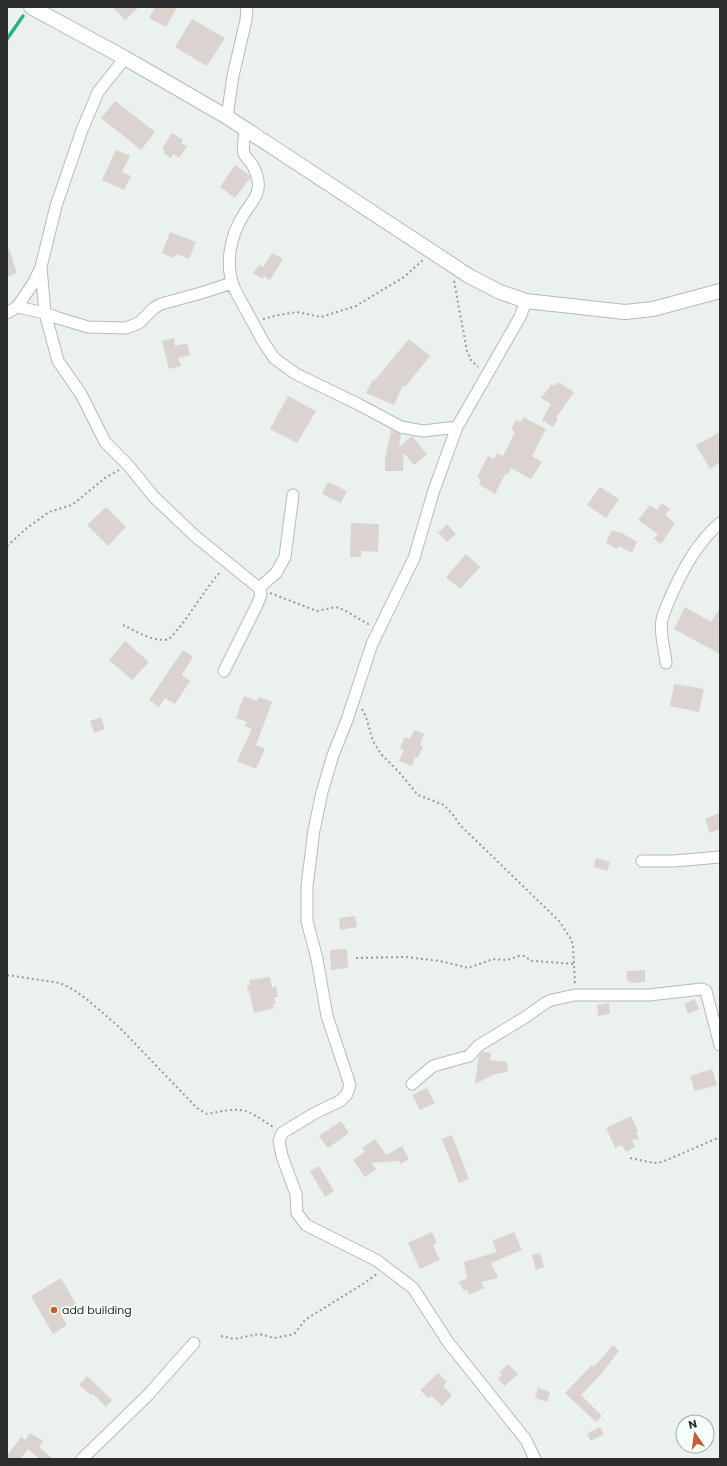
<svg xmlns="http://www.w3.org/2000/svg" width="727" height="1466" font-family="Poppins,sans-serif">
<style>
.lines{fill:none;stroke-linecap:round;stroke-linejoin:round}
.stream{stroke:#2daf8e;stroke-width:3.5}
.building{fill:#dad3d0}
.minor-casing{stroke:#b4bbb8;stroke-width:13}
.tertiary-casing{stroke:#b4bbb8;stroke-width:16}
.path{stroke:#979c9b;stroke-width:2;stroke-dasharray:2 3;stroke-linecap:butt}
.minor{stroke:#fff;stroke-width:11}
.tertiary{stroke:#fff;stroke-width:14}
.poi-dot{fill:#c55e31;stroke:#f7fffc;stroke-width:1.5}
.labels{text-anchor:middle;stroke-width:3.5;stroke-linejoin:round;paint-order:stroke}
.poi-label{font-size:11px;fill:#2a2d2c;stroke:#f7fffc;text-anchor:start}
</style>
<rect width="100%" height="100%" fill="#eaf1ef"/>
<g class="lines">
<path class="stream" d="M7,39L23,16"/>
</g>
<path class="building" d="M113,7H139L125,20Z
M155,7H177L166,27L149,18Z
M192,19L225,38L207,66L175,47Z
M115,101L155,132L141,150L101,118Z
M172,133L183,140L181,143L187,146L179,158L173,154L171,158L164,153L165,151L162,149Z
M116,150L130,156L122,172L131,176L124,190L102,180Z
M235,165L249,175L250,178L235,198L220,187Z
M170,232L196,242L189,259L176,254L174,258L162,253Z
M7,249H9L17,273L7,277Z
M272,253L283,259L270,280L264,276L262,279L253,273L259,265L263,267Z
M174,338L175,346L187,343L190,355L178,358L181,366L169,369L162,341Z
M409,339L430,356L405,387L403,385L394,405L366,393L373,379L375,380Z
M558,382L574,392L556,418L558,419L553,427L542,420L551,404L541,398L552,384L555,386Z
M288,396L316,411L297,443L270,429Z
M523,417L546,429L532,456L542,462L531,479L511,468L508,474L506,473L495,494L479,484L481,479L477,477L488,456L494,459L497,453L503,456L515,432L511,430L516,420L521,422Z
M391,430L401,434L399,447L412,436L427,454L414,465L404,453L403,471H385V460Z
M720,432V462L710,469L696,445Z
M328,482L347,491L341,503L322,494Z
M600,487L619,499L606,518L587,505Z
M662,503L670,509L665,515L675,523L661,544L654,539L658,534L638,520L650,505L657,510Z
M106,507L126,527L108,546L87,525Z
M351,523L379,524L378,552L361,551V557H350Z
M447,524L456,534L447,542L438,533Z
M612,530L619,533L620,532L637,542L632,553L619,546L617,549L606,543Z
M466,554L480,567L460,589L446,577Z
M685,607L711,622L720,608V654L674,629Z
M125,641L149,662L132,680L109,660Z
M183,650L193,657L182,675L190,681L175,704L165,698L159,707L149,700Z
M674,684L704,689L699,712L670,706Z
M244,696L257,701L259,697L272,702L256,745L265,749L256,769L237,761L252,729L245,726L247,722L236,718Z
M101,717L105,729L94,733L90,721Z
M414,730L424,734L420,745L423,746L418,758L415,757L412,766L399,761L404,750L400,748L405,737L410,739Z
M720,813V829L710,833L705,819Z
M596,858L610,862L607,871L594,867Z
M355,916L357,927L340,930L339,918Z
M347,949L348,968L331,970L330,950Z
M645,970V982L630,983V981H627V971Z
M270,977L272,988L276,986L278,997H274L276,1004H273L274,1008L254,1013L250,994H249L247,985H250L249,980Z
M695,999L699,1009L688,1014L684,1004Z
M609,1003L610,1014L598,1016L597,1005Z
M482,1052L491,1053L490,1060L507,1062L508,1072L495,1074L475,1084L479,1055Z
M712,1069L717,1085L695,1091L690,1076Z
M427,1088L435,1103L420,1110L412,1095Z
M631,1116L638,1131L636,1133L639,1139L632,1140L635,1147L626,1152L622,1145L615,1148L606,1128Z
M341,1121L349,1133L328,1148L319,1136Z
M452,1135L469,1179L459,1183L442,1139Z
M375,1139L386,1155L402,1146L409,1159L400,1164L399,1161L371,1163L376,1169L365,1177L353,1160L365,1152L362,1148Z
M319,1166L334,1191L325,1197L310,1171Z
M432,1232L437,1243L433,1245L440,1260L420,1269L408,1243Z
M514,1232L522,1250L491,1263L498,1278L481,1282L484,1288L469,1295L467,1290L464,1291L459,1282L467,1278L464,1262L497,1252L492,1241Z
M540,1253L544,1267L536,1270L532,1255Z
M61,1278L77,1306L61,1315L67,1325L53,1334L31,1296Z
M613,1345L619,1351L601,1374L581,1395L602,1416L596,1422L565,1393L592,1365L594,1367Z
M508,1364L518,1374L505,1386L498,1379L502,1375L499,1373Z
M438,1373L447,1382L443,1386L452,1395L442,1406L432,1396L428,1398L420,1390Z
M87,1376L112,1400L106,1407L93,1394L91,1395L79,1385Z
M538,1388L550,1392L547,1402L535,1398Z
M600,1427L604,1434L591,1441L587,1434Z
M30,1433L43,1441L39,1447L53,1459H40L28,1449L20,1459H7V1456L21,1437L25,1440Z"/>
<g class="lines">
<g class="minor-casing">
<path id="minor" d="M227,117L233,76L246,20L247,7
M245,129C245,136 242,148 244,154C246,158 251,162 253,166C257,174 260,185 257,193C255,200 248,207 244,214C230,236 224,266 235,290L264,343L274,358L296,374L358,404L401,427L423,431L457,427
M41,267L45,313L58,361L81,394L105,442L128,465L154,497L195,536L259,588L261,595L257,605L224,671
M526,301L520,317L457,427L434,490L414,558L372,644L347,720L333,755L322,792L314,830L307,886V921L317,959L327,1016L350,1085L347,1094L340,1101L315,1113L282,1133L279,1141L282,1156L296,1194L297,1213L306,1225L376,1260L413,1288L448,1342L526,1440L535,1459
M17,307L45,313L58,318L88,327L126,328L139,323L154,308L161,304L201,293L232,283
M7,313L17,307L34,282L41,267L56,206L82,130L98,92L125,58
M259,588L276,573L285,557L293,495
M666,663C665,650 659,632 662,620C663,614 666,608 668,603C680,574 696,543 720,523
M642,861H674L720,857
M412,1084L433,1066L469,1056L478,1046L524,1018L547,1002L552,1000L575,995H649L702,989L706,991L720,1045
M82,1459L148,1395L194,1343"/>
</g>
<g class="tertiary-casing">
<path id="tertiary" d="M31,7L125,58L227,117L469,276L500,292L526,301L625,312L653,309L720,291"/>
</g>
<path class="path" d="M454,281L467,351L471,360L478,367
M263,319L279,315L297,312L321,317L356,306L404,277L423,260
M7,546L27,528L49,512L72,505L105,478L119,470
M270,593L317,611L336,607L344,610L370,625
M123,625C136,631 154,643 169,639C189,619 202,592 221,571
M362,709L366,717L373,741L381,754L399,772L418,795L444,805L454,816L460,825L559,921L571,939L573,946L575,984
M356,958L406,957L440,961L468,968L493,959L507,960L519,956H524L532,961H536L574,964
M7,975L60,983L74,990L89,1001L118,1026L197,1108L207,1114C242,1107 244,1107 273,1127
M630,1158L654,1163L662,1162L720,1137
M221,1336L234,1339L259,1334L274,1338L290,1335L295,1333L305,1320L311,1316L363,1284L377,1274"/>
<use href="#minor" class="minor"/>
<use href="#tertiary" class="tertiary"/>
</g>
<circle class="poi-dot" cx="54" cy="1310" r="4"/>
<g class="labels">
<g class="poi-label">
<text x="62" y="1314">add building</text>
</g>
</g>
<rect width="727" height="1466" fill="none" stroke="#2a2d2c" stroke-width="16"/>
<g transform="translate(695 1434) rotate(347)"><circle r="19" fill="#f7fffc" stroke="#a5aba9"/>
<path d="M0-3L7 15L0 10L-7 15Z" fill="#c55e31"/>
<text y="-6" font-size="11" font-weight="bold" text-anchor="middle" fill="#2a2d2c">N</text>
</g>
</svg>
